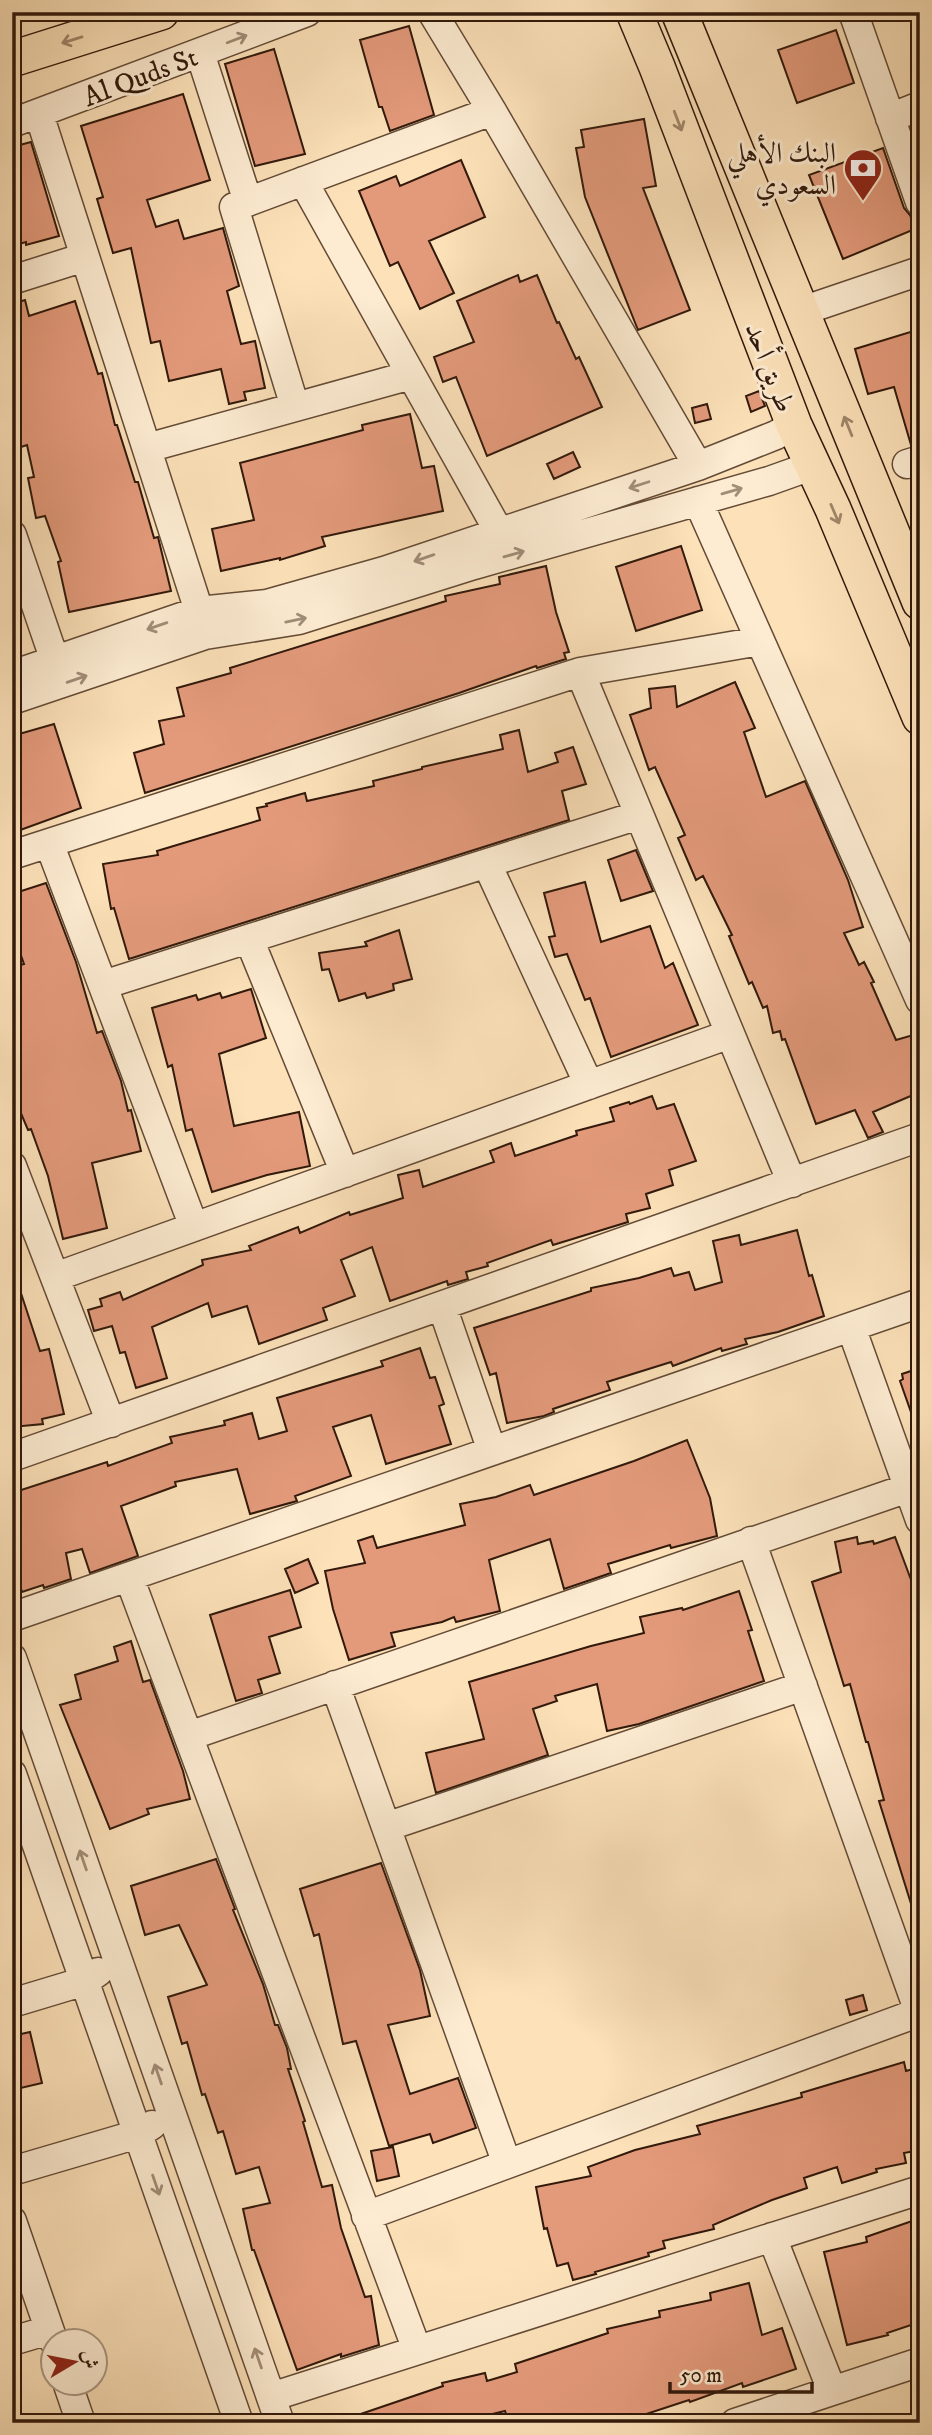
<svg xmlns="http://www.w3.org/2000/svg" width="932" height="2435" font-family="'IM FELL DW Pica',Amiri,serif">
<style>
.building{fill:#e39a7b;stroke:#31190b;stroke-width:2}
.lines{fill:none;stroke-linecap:round;stroke-linejoin:round}
.minor-casing{stroke:#644b36;stroke-width:31}
.major-casing{stroke:#31190b;stroke-width:38}
.minor{stroke:#fdecd2;stroke-width:28}
.major{stroke:#fce1b9;stroke-width:35}
.oneway{stroke:#a18d78}
.oneway2{stroke:#a1876b}
.labels{text-anchor:middle;stroke-width:6;stroke-linejoin:round;paint-order:stroke}
.street-label{font-size:28px;fill:#31190b;stroke:#fdecd2}
.poi-label{font-size:28px;fill:#31190b;stroke:#fdecd2;text-anchor:end}
</style>
<rect width="100%" height="100%" fill="#fce1b9"/>
<filter id="stains"><feTurbulence type="fractalNoise" baseFrequency=".00286" numOctaves="4"/><feColorMatrix values="0 0 0 0 .2 0 0 0 0 .09 0 0 0 0 .02 0 0 0 .5 -.17"/></filter>
<radialGradient id="worn" r=".72"><stop offset=".6" stop-color="#630" stop-opacity="0"/><stop offset="1" stop-color="#630" stop-opacity=".3"/></radialGradient>
<path class="building" d="M409,26L434,115L390,131L382,107H379L360,40Z
M836,30L854,83L797,103L778,50Z
M274,49L305,154L255,166L225,64Z
M183,94L210,180L147,200L156,227L178,220L184,239L223,228L239,286L227,291L241,344L255,341L265,388L244,392L246,400L229,404L221,369L169,381L160,341L151,343L131,248L113,253L97,199L103,197L81,126Z
M644,119L656,186L643,188L690,310L638,330L585,197L576,148L584,147L581,130Z
M31,142L59,236L26,245V242L12,246V147Z
M883,148L904,208L910,215L915,229L843,259L809,175Z
M461,160L485,217L429,241L454,293L420,309L398,262L390,266L359,191L396,176L400,186Z
M518,275L520,282L537,275L557,323L559,322L576,359L579,357L602,407L487,456L456,377L443,382L434,357L474,342L457,301Z
M25,300L29,316L75,301L98,374L102,373L115,425H117L135,482H138L154,538L158,537L171,591L69,612L58,562L61,561L45,516L36,518L28,478L34,477L27,445L18,448L12,430V304Z
M920,329V444L911,445L894,387L868,394L855,349Z
M759,391L765,406L751,412L746,396Z
M707,404L711,419L695,423L692,408Z
M410,414L422,468L434,466L443,511L322,537L325,546L280,560V558L221,571L212,529L254,520L240,463L363,430L362,425Z
M573,452L580,467L554,479L547,464Z
M681,546L702,610L636,631L616,567Z
M546,566L556,612L569,652L564,653L566,659L537,668L536,666L459,693L145,793L134,753L164,744L159,721L184,716L177,688L231,673L230,668L446,601L445,596L500,584L499,577Z
M735,682L755,728L744,732L766,797L805,781L848,880L863,927L844,933L859,965L864,962L874,982L871,983L896,1040L920,1033V1092L873,1112L883,1132L868,1138L855,1110L816,1124L785,1039L782,1040L780,1031L773,1033L767,1006L763,1008L752,982L749,984L729,936L732,935L703,876L696,880L678,838L685,835L655,767L649,770L630,715L651,708L649,689L675,686L677,707Z
M54,724L81,808L12,833V736Z
M519,730L528,772L558,762L555,753L573,747L586,784L562,791L569,820L129,959L114,908L111,909L103,864L158,855L157,851L260,820L257,808L267,806L266,804L305,793L307,801L374,786L373,781L422,769V767L503,749L500,735Z
M636,850L653,891L621,901L608,860Z
M585,882L601,942L650,926L665,968L673,963L698,1025L611,1057L590,998L585,1000L567,954L555,957L549,937L555,936L544,893Z
M46,883L76,962L97,1033L102,1031L121,1081L128,1111L131,1110L141,1151L92,1163L107,1228L63,1239L48,1176L31,1129L28,1130L12,1092V967L24,964L12,930V894Z
M399,930L412,979L393,984L394,990L367,998L365,993L339,1001L329,969L322,970L319,953L367,946L365,942Z
M251,989L266,1038L219,1054L234,1126L299,1112L310,1166L267,1175L212,1192L192,1129L186,1131L172,1065L168,1067L152,1008L196,995L198,1000L220,993L222,998Z
M652,1096L657,1109L674,1104L696,1161L669,1170L673,1185L646,1194L650,1208L626,1214L628,1222L553,1245L551,1240L487,1263L488,1266L466,1272L468,1279L448,1285L447,1281L390,1301L372,1247L341,1260L355,1296L323,1308L327,1320L259,1344L247,1306L212,1317L208,1303L152,1327L167,1378L136,1388L125,1352L120,1353L112,1326L94,1331L88,1310L102,1306L100,1299L120,1292L123,1300L203,1265L202,1260L251,1250L249,1246L298,1227L300,1233L349,1212L350,1215L403,1198L398,1175L419,1170L423,1187L494,1162L490,1151L511,1143L515,1156L577,1135L576,1131L614,1121L610,1108L629,1102L630,1104Z
M797,1230L809,1276L812,1275L824,1316L778,1332L745,1339L747,1344L722,1351L721,1348L673,1366L671,1362L607,1382L610,1390L553,1409L554,1412L544,1416L507,1423L496,1373L490,1375L474,1328L591,1291V1288L639,1278L671,1268L674,1276L689,1272L695,1290L722,1282L713,1241L739,1235L741,1245Z
M15,1275L40,1351L49,1349L64,1414L42,1419L43,1424L12,1427V1276Z
M420,1348L430,1378L435,1377L444,1404L439,1406L451,1444L386,1464L371,1415L333,1427L351,1476L295,1496L297,1501L250,1514L237,1469L175,1482L176,1486L121,1506L138,1556L90,1573L82,1549L66,1553L71,1579L44,1588L43,1585L22,1592L16,1573L12,1574V1493L107,1462L108,1466L172,1443L170,1437L225,1425L224,1421L252,1413L259,1439L287,1431L277,1398L383,1366L381,1361Z
M920,1368V1431L918,1432L900,1381L903,1379L902,1374Z
M687,1440L710,1498L717,1536L671,1548L670,1545L608,1564L611,1573L564,1589L550,1539L489,1560L500,1611L456,1622L454,1617L442,1622L391,1633L395,1646L349,1660L333,1609L325,1571L365,1563L358,1541L373,1536L377,1548L465,1525L460,1504L496,1497L530,1485L534,1495L634,1461Z
M857,1537L858,1544L873,1541L874,1544L895,1537L913,1585L920,1582V1922L917,1923L879,1801L884,1800L868,1742H866L850,1684L844,1686L812,1582L841,1572L835,1542Z
M308,1559L318,1583L295,1593L285,1569Z
M290,1590L301,1627L269,1637L280,1673L258,1680L262,1693L236,1701L210,1615Z
M739,1591L752,1630L748,1631L764,1681L639,1724L607,1731L597,1684L555,1696L557,1701L533,1709L548,1755L436,1793L426,1753L484,1739L469,1682L591,1646L644,1633L640,1617L682,1608L683,1610Z
M131,1641L143,1682L150,1680L183,1771L190,1799L147,1809L149,1814L110,1829L60,1705L81,1699L75,1675L118,1661L114,1647Z
M216,1859L235,1909L233,1910L263,1984L275,2025H278L287,2048L291,2069H288L305,2121L303,2122L322,2187L332,2185L341,2228L365,2297L371,2296L379,2345L341,2357V2354L297,2370L254,2250H252L243,2209L270,2203L259,2167L236,2174L223,2131L218,2133L205,2094L202,2095L187,2042L182,2044L168,1997L207,1985L179,1925L145,1935L131,1886Z
M381,1863L420,1970L430,2016L388,2025L410,2094L458,2078L476,2128L433,2143L430,2134L389,2146L356,2041L343,2044L319,1934L314,1936L300,1889Z
M863,1995L867,2010L850,2015L846,2000Z
M30,2032L42,2083L12,2090V2036Z
M904,2062L906,2071L920,2067V2131H916L920,2150L904,2153L906,2163L876,2169L877,2172L842,2183L837,2167L804,2178L807,2188L772,2200L713,2225L714,2229L663,2241L665,2248L648,2253L649,2256L595,2272L596,2274L573,2280L568,2263L557,2266L547,2228L544,2229L536,2187L591,2176L588,2167L635,2150L700,2134L697,2126L802,2097L801,2093Z
M393,2147L399,2176L377,2181L371,2151Z
M912,2221L920,2244V2322L887,2333L888,2335L847,2345L824,2252L867,2242L866,2237Z
M749,2283L762,2335L782,2328L796,2369L743,2387L742,2383L690,2402L689,2400L619,2423H509L505,2411L455,2423H343V2420L443,2386L442,2383L485,2373L487,2381L517,2372L515,2364L608,2333L607,2329L660,2317L659,2311L711,2300L710,2293Z"/>
<g class="lines">
<g class="minor-casing">
<path id="minor" d="M432,12L492,111L698,466
M853,12L920,202
M200,53L248,202
M39,114L199,611
M890,118L920,106
M12,123L307,12
M303,181L499,532
M12,280L85,257
M802,311L920,271
M295,407L234,207L492,111
M147,448L411,375
M907,464L920,460
M698,501L920,1000
M12,535L55,661
M580,672L792,1183
M12,675L199,611L267,604L384,571L698,466L776,435L794,425
M12,700L205,635L299,620L474,565L769,481L814,465
M49,843L194,1227
M12,855L580,672L760,641
M487,864L589,1085
M249,939L345,1173
M103,985L639,815
M12,1166L111,1423
M55,1277L730,1034
M442,1306L492,1451
M851,1327L920,1520
M12,1457L920,1137
M751,1541L919,2012
M129,1577L417,2350
M12,1617L920,1303
M12,1658L280,2423
M335,1685L507,2164
M189,1736L908,1488
M12,1774L239,2423
M386,1827L803,1686
M12,2003L85,1981L98,1972
M12,2171L138,2134L152,2125
M366,2216L920,2012
M12,2221L53,2340
M772,2237L832,2391
M12,2341L49,2330
M67,2382L81,2423
M271,2397L920,2190
M735,2423L920,2362"/>
</g>
<g class="major-casing">
<path id="major" d="M634,12L657,67L794,425L833,509L920,717
M679,12L920,602
M12,59L161,12"/>
</g>
<use href="#minor" class="minor"/>
<use href="#major" class="major"/>
</g>
<defs><path id="oneway-shaft" d="M-6 0H5M1.5-3L5.5 0L1.5 3" fill="none" stroke-width="1.6" stroke-linecap="round" stroke-linejoin="round" transform="scale(1.75)"/></defs>
<g class="oneway">
<use href="#oneway-shaft" transform="translate(237 39) rotate(-21)"/>
<use href="#oneway-shaft" transform="translate(639 485) rotate(162)"/>
<use href="#oneway-shaft" transform="translate(732 491) rotate(-16)"/>
<use href="#oneway-shaft" transform="translate(514 554) rotate(-16)"/>
<use href="#oneway-shaft" transform="translate(424 558) rotate(161)"/>
<use href="#oneway-shaft" transform="translate(296 620) rotate(-12)"/>
<use href="#oneway-shaft" transform="translate(157 626) rotate(161)"/>
<use href="#oneway-shaft" transform="translate(77 679) rotate(-19)"/>
<use href="#oneway-shaft" transform="translate(83 1860) rotate(-109)"/>
<use href="#oneway-shaft" transform="translate(158 2074) rotate(-109)"/>
<use href="#oneway-shaft" transform="translate(156 2185) rotate(71)"/>
<use href="#oneway-shaft" transform="translate(258 2358) rotate(-109)"/>
</g>
<g class="oneway2">
<use href="#oneway-shaft" transform="translate(72 40) rotate(163)"/>
<use href="#oneway-shaft" transform="translate(678 121) rotate(69)"/>
<use href="#oneway-shaft" transform="translate(848 426) rotate(-112)"/>
<use href="#oneway-shaft" transform="translate(835 514) rotate(67)"/>
</g>
<defs>
<g id="bank-pin" transform="scale(2.0125)"><path d="M0 17L-7.5 6A9.5 9.5 0 1 1 7.5 6Z" fill="#8f2418" stroke="#fdecd2"/><path d="M-6-4H6V4H-6ZM0-2.3a2.3 2.3 0 1 0 0 4.6a2.3 2.3 0 1 0 0-4.6Z" fill="#fff"/></g>
</defs>
<g fill-rule="evenodd">
<use href="#bank-pin" x="863" y="168"/>
</g>
<g class="labels">
<g class="street-label">
<text transform="translate(140 76) rotate(-21)" y="10">Al Quds St</text>
<text transform="translate(771 367) rotate(69)" y="10">طريق أحد</text>
</g>
<g class="poi-label">
<text x="836" y="162">البنك الأهلي<tspan x="836" dy="32">السعودي</tspan></text>
</g>
</g>
<rect width="932" height="2435" fill="none" stroke="#fce1b9" stroke-width="42"/>
<rect x="14" y="14" width="904" height="2407" fill="none" stroke="#31190b" stroke-width="3.5"/>
<rect x="21" y="21" width="890" height="2393" fill="none" stroke="#31190b" stroke-width="2"/>
<g transform="translate(74 2362) rotate(80)"><circle r="33" fill="#fdecd2" stroke="#ab9882" stroke-width="2"/>
<path d="M0-5L12 26L0 18L-12 26Z" fill="#8f2418"/>
<text y="-10" font-size="19" font-weight="bold" text-anchor="middle" fill="#31190b">ش</text>
</g>
<path d="M670 2382v10h142v-10" fill="none" stroke="#31190b" stroke-width="3.5"/>
<text x="680" y="2382" font-size="21" fill="#31190b" stroke="#fdecd2" stroke-width="5" paint-order="stroke">50 m</text>
<rect width="100%" height="100%" filter="url(#stains)"/>
<rect width="100%" height="100%" fill="url(#worn)"/>
</svg>
